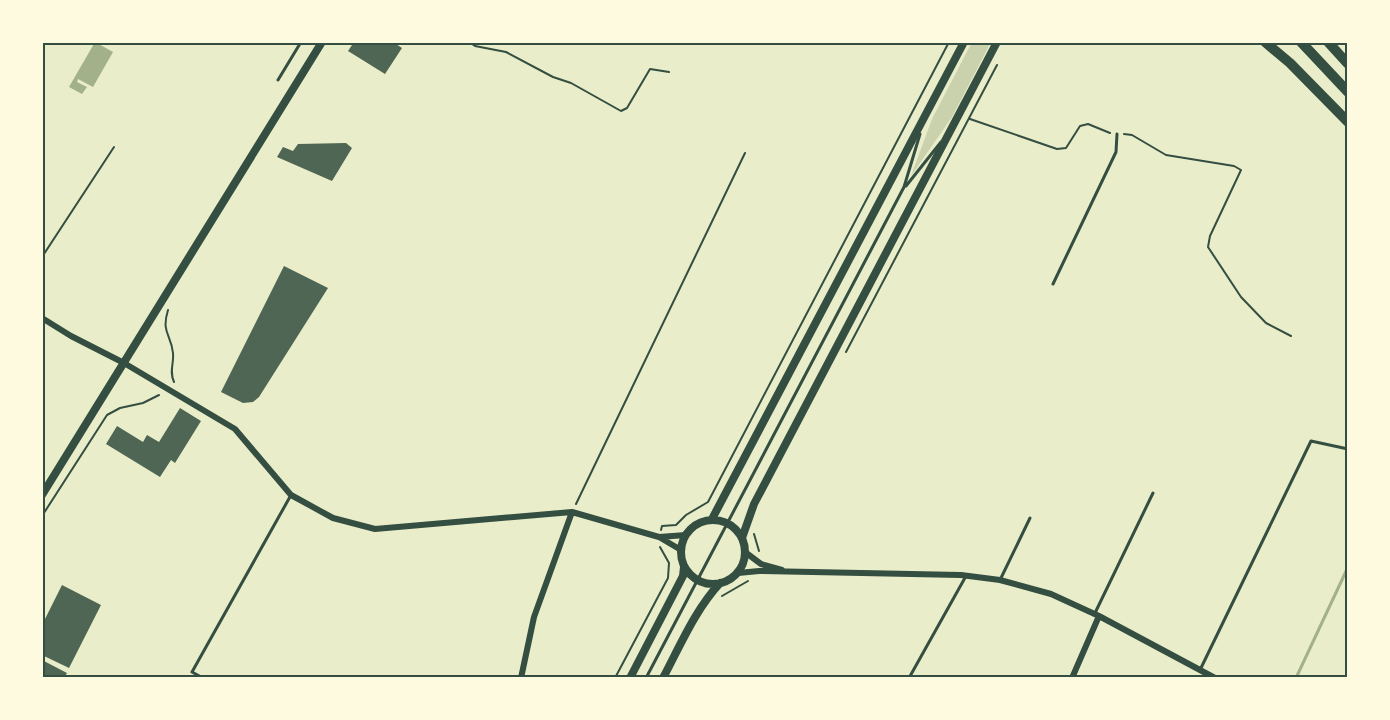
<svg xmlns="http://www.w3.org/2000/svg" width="1390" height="720" font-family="Figtree,sans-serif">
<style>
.green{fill:#cad2ad}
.water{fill:#a3b18a}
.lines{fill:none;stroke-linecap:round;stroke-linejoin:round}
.stream{stroke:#a3b18a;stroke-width:3}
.building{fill:#4f6655}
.path{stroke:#344e41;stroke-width:2}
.service{stroke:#344e41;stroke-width:3}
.minor{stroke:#344e41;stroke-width:6}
.tertiary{stroke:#344e41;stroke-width:8}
.secondary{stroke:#344e41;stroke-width:8}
.motorway{stroke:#344e41;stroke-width:10}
.neatline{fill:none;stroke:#344e41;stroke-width:2}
</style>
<rect width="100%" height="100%" fill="#e9edc9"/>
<path class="green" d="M972,42H991L952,117L911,176L932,119Z"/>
<path class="water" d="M95,42L113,52L93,87L78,79L77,82L87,87L82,94L69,87Z"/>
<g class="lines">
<path class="stream" d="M1296,678L1348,567"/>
</g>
<path class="building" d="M354,42H393L402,48L385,74L348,51Z
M346,143L352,148L332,181L277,157L283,147L293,151L298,144Z
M284,266L328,288L259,397L253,402L243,403L221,392Z
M180,408L201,421L175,463L171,460L160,477L106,444L117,426L143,442L147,435L159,442Z
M62,585L101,605L69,668L42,655V625Z
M42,660L67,673L64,678H42Z"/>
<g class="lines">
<path class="path" d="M469,42L475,46L506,52L553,77L571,83L621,111L627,108L650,69L669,72
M970,119L1057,149L1066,148L1080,126L1088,124L1110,133
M1124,134L1132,135L1166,155L1234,166L1241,170L1210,236L1208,247L1241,297L1266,323L1291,336
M42,257L114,147
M168,310C161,333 171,334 173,353C174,365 169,371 174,382
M846,352L997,65
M576,504L745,153
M42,516L107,415L120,408L143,403L159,395
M661,530L662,526L676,525L686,515L708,502L949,42
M754,534L759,551
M722,596L748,581
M615,678L668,578L669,563L660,547"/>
<path class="service" d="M278,80L301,42
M906,186L941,142
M1053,284L1116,152L1117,134
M1001,578L1030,518
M1095,613L1153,493
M1200,670L1311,441L1348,449
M203,678L192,672L291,495
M646,678L904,187L920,134
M909,678L966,576"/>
<path class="minor" d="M42,318L71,336L124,363L235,429L291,495L333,518L375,529L572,512L659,537L681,550
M659,537L686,535
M745,552L761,564L782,570
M738,573L759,571L961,575L1000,580L1051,594L1099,616L1215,678
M521,678L534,617L572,512
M1072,678L1099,616"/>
<path class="tertiary" d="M42,495L322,42"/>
<path class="secondary" d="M712,519L964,42
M681 552a32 32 0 1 1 64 0a32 32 0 1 1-64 0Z
M742,538L754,504L997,42
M630,678L683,576L684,567
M663,678C680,646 695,610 720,583"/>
<path class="motorway" d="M1265,42L1290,63L1348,122
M1301,42L1348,92
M1328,42L1348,64"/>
</g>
<rect width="1390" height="720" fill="none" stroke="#fefae0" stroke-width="87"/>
<rect x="44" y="44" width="1302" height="632" class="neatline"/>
</svg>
